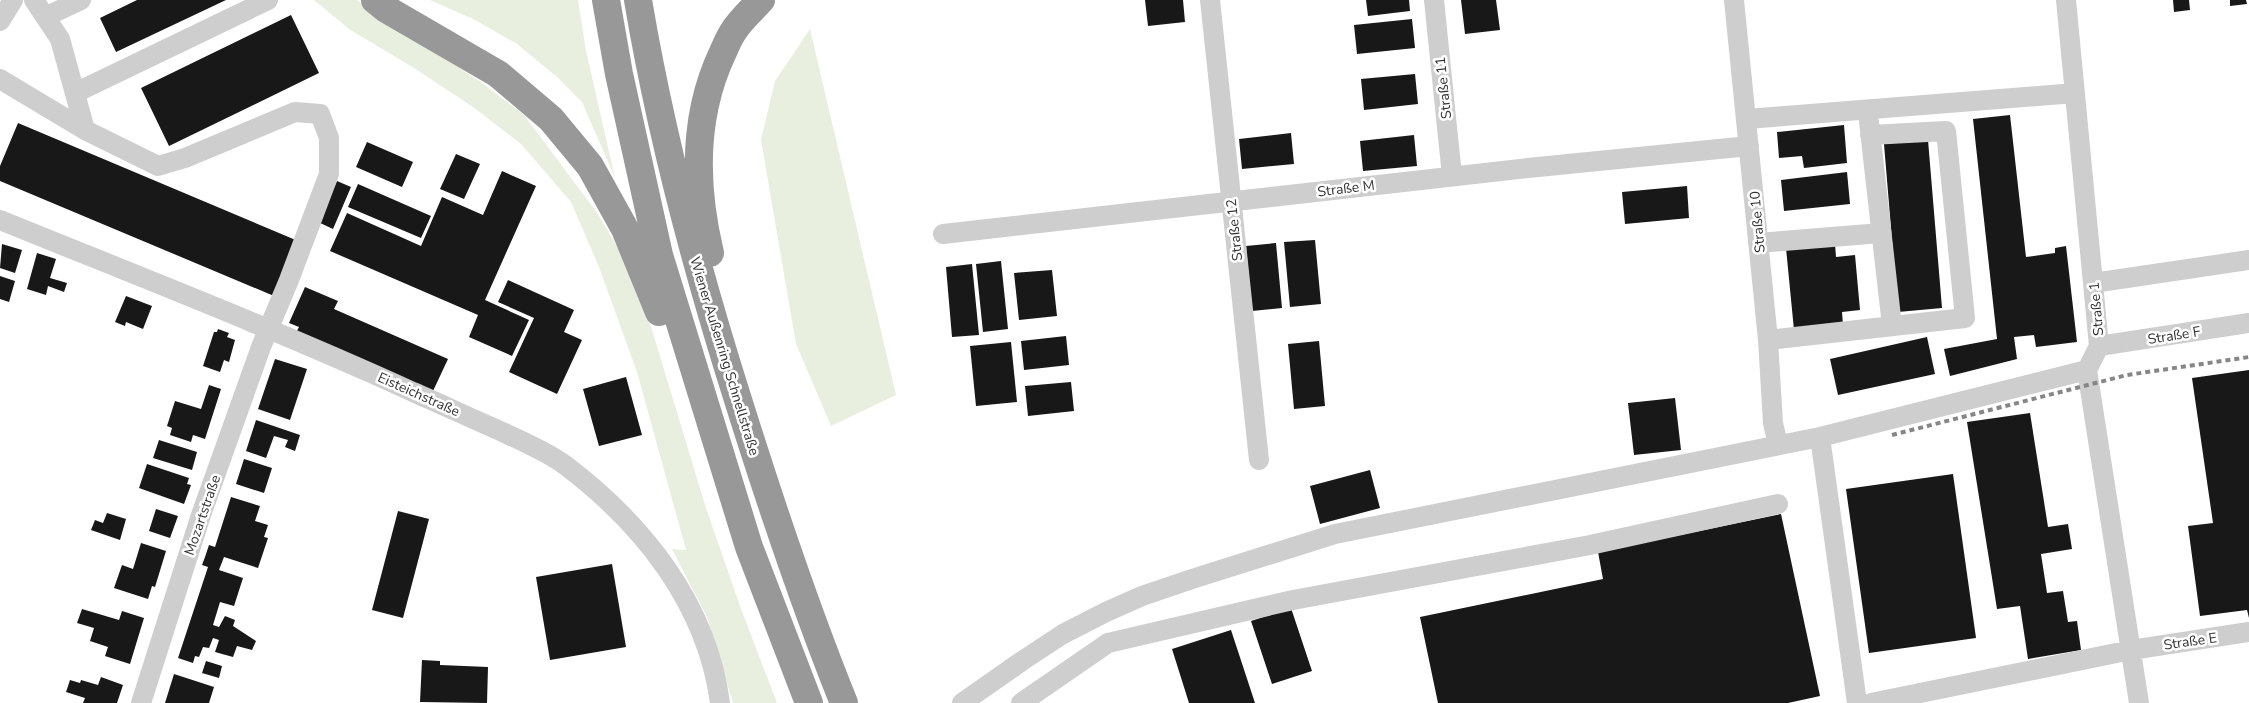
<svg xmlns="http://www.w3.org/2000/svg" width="2249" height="703" font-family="'Nunito Sans',sans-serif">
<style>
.green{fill:#e9efde}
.building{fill:#181818}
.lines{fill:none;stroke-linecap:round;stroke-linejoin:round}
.minor{stroke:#cecece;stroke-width:20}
.highway{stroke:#989898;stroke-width:28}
.rail{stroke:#868686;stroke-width:4;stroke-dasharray:5 4;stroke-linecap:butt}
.labels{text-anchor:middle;stroke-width:5;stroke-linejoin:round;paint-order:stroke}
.street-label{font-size:14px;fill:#313131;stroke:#fff}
</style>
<rect width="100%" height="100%" fill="#fff"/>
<path class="green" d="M314,0H357L482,83L524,115L598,214L623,257L649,320L706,508L740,606L777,703H733L707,617L672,549L686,550L637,372L599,267L571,202L521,144L473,107L414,68L349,29Z
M430,0H578L586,51L615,178L582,102L557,77L517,44L475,20Z
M810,29L896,395L831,426L796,344L761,140L775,81Z"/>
<path class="building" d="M137,0H226L116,52L100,18Z
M1145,0H1183L1185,22L1148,26Z
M1366,0H1409L1410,11L1368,16Z
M1461,0H1496L1500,30L1465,34Z
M2173,0H2189L2190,10L2174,12Z
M2230,0H2246L2247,4L2230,6Z
M291,15L319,73L169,146L141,88Z
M1412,19L1415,48L1357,54L1354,25Z
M1415,74L1418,104L1364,110L1361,79Z
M2010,115L2026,257L2055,253V248L2066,246L2077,342L2036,347L2034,335L2014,337L2017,359L1950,376L1944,349L1997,339L1973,119Z
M18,123L298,241L274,296L0,181V166Z
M1844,125L1847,163L1804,168L1802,156L1779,158L1777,132Z
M1291,133L1294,164L1242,169L1239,139Z
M1414,135L1417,166L1363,171L1360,141Z
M1928,140L1942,308L1898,312L1884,144Z
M367,142L413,162L402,187L356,167Z
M456,154L480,164L464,199L440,189Z
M502,171L536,186L485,300L529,320L512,356L469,337L478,315L330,251L347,213L421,246L442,197L483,215Z
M1847,172L1850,204L1784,211L1781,180Z
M337,181L351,187L333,229L318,222Z
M358,184L431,216L421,238L348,207Z
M1687,186L1689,218L1625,224L1622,192Z
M1315,240L1321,304L1290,307L1284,242Z
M1276,243L1282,308L1252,311L1246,246Z
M2,244L22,250L15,273L0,268Z
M1835,244L1836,257L1855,255L1860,310L1842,312L1843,325L1794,330L1786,248Z
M37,253L56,259L50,278L67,283L64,292L48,286L46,295L27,289Z
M1001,261L1008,329L983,332L976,264Z
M972,264L979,335L952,337L946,267Z
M1052,270L1057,316L1019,320L1014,273Z
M0,276L15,281L9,302L0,299Z
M508,280L574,310L564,332L582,340L557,394L509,372L534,318L498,302Z
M305,287L338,301L334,309L448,359L433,391L297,331L299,327L289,323Z
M126,296L152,306L143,329L126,322L125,326L115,322Z
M218,329L229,333L227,337L235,340L229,362L224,360L220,372L203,366L214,332H217Z
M1066,336L1069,365L1024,370L1021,341Z
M1927,337L1935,374L1838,395L1830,359Z
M1319,341L1325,406L1294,409L1288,344Z
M1011,342L1017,402L976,406L970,346Z
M275,359L307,369L290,420L258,409Z
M2249,370V618L2247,610L2200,616L2188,526L2213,523L2192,378Z
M626,377L642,435L599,446L583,389Z
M1071,382L1074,411L1028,416L1025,386Z
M209,385L221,389L205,439L193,435L191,442L170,435L172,428L167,426L175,401L201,409Z
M1675,398L1681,450L1634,455L1628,403Z
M2030,413L2048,527L2068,524L2072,549L2041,554L2047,593L2063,591L2068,622L2077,621L2081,650L2028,659L2020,606L1997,609L1967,422Z
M256,420L300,435L295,451L285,447L288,440L274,436L266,458L246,451Z
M159,440L197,452L192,470L153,458Z
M244,459L272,468L264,493L236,484Z
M147,464L189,478L187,484L191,485L184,504L139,488Z
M1370,470L1380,508L1320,524L1310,486Z
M1953,474L1976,638L1869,653L1846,489Z
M231,497L260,506L255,521L268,525L264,537L268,538L258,568L224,557L219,570L243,578L234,606L220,602L213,625L219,627L225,616L235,620L233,626L256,641L252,650L237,646L233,657L215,652L219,640L213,638L209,648L203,647L199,657L195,656L193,663L178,658L208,567L202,565L205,557L209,545L215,547Z
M156,509L178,516L170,538L149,531Z
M398,511L429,519L403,618L372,610Z
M107,513L126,519L120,540L91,530L95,520L103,523Z
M1781,514L1820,696L1788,703H1438L1420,617L1603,579L1598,552Z
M141,543L166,551L155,587L152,586L148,599L114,588L122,565L133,569Z
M612,564L626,647L550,660L536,577Z
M1291,608L1312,671L1272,684L1251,621Z
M82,609L119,620L122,611L144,618L130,664L105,656L108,647L90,641L94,628L77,623Z
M1231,630L1255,703H1189L1172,649Z
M422,660L440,661V665L488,667L487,703L420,702Z
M206,661L222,666L219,678L202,673Z
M174,674L214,687L209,703H165Z
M101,677L123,685L117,703H83L85,698L66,692L70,680L80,683L81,680L98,685Z"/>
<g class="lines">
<path class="minor" d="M34,0L60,39L85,130
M1210,0L1259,460
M1434,0L1452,176
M1734,0L1768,340L1773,423L1778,445
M2066,0L2099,346L2087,370L2139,703
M45,17L81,0
M0,21L13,0
M0,79L85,130L158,166L185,158L295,112L320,114L329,138V174L289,280L261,347L201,515L141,703
M75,93L268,0
M1747,119L2075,93
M1869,122L1892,326
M0,220C138,276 277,330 413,392C441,404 468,417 496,429C519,440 544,450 565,465C643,524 707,604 720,703
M943,234L1528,168L1749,146
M1758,243L1881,233
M2093,283L2249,260
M1768,340L1965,318L1946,131L1870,135
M2099,346L2249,323
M1820,437L1857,703
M962,703L1022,661L1063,634L1106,612L1142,596L1192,579L1335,534L1820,437L2087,370
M1021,703L1108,643L1293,600L1590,545L1778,504
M1871,703L2131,650L2249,632"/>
<path class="highway" d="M375,0L386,9L498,74L551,119L590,166L625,229L659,312
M606,0L619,74L659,255L749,547L809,703
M638,0C661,137 697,271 739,403C771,505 804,604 844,703
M710,253C694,186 693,115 723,52C726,45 729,38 733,32C740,20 752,10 761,0"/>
<path class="rail" d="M1892,435L2127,375L2249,357"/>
</g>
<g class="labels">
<g class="street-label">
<text transform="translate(1443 88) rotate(-96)" y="5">Straße 11</text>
<text transform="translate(1346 188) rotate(-7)" y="5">Straße M</text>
<text transform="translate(1757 222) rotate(-95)" y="5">Straße 10</text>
<text transform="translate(1234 230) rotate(-96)" y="5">Straße 12</text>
<text transform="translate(2096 309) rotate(-95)" y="5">Straße 1</text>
<text transform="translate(2174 335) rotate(-9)" y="5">Straße F</text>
<text transform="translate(725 356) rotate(73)" y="5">Wiener Außenring Schnellstraße</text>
<text transform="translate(419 394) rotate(24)" y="5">Eisteichstraße</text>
<text transform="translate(202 515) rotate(-71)" y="5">Mozartstraße</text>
<text transform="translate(2190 641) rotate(-8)" y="5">Straße E</text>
</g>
</g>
</svg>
